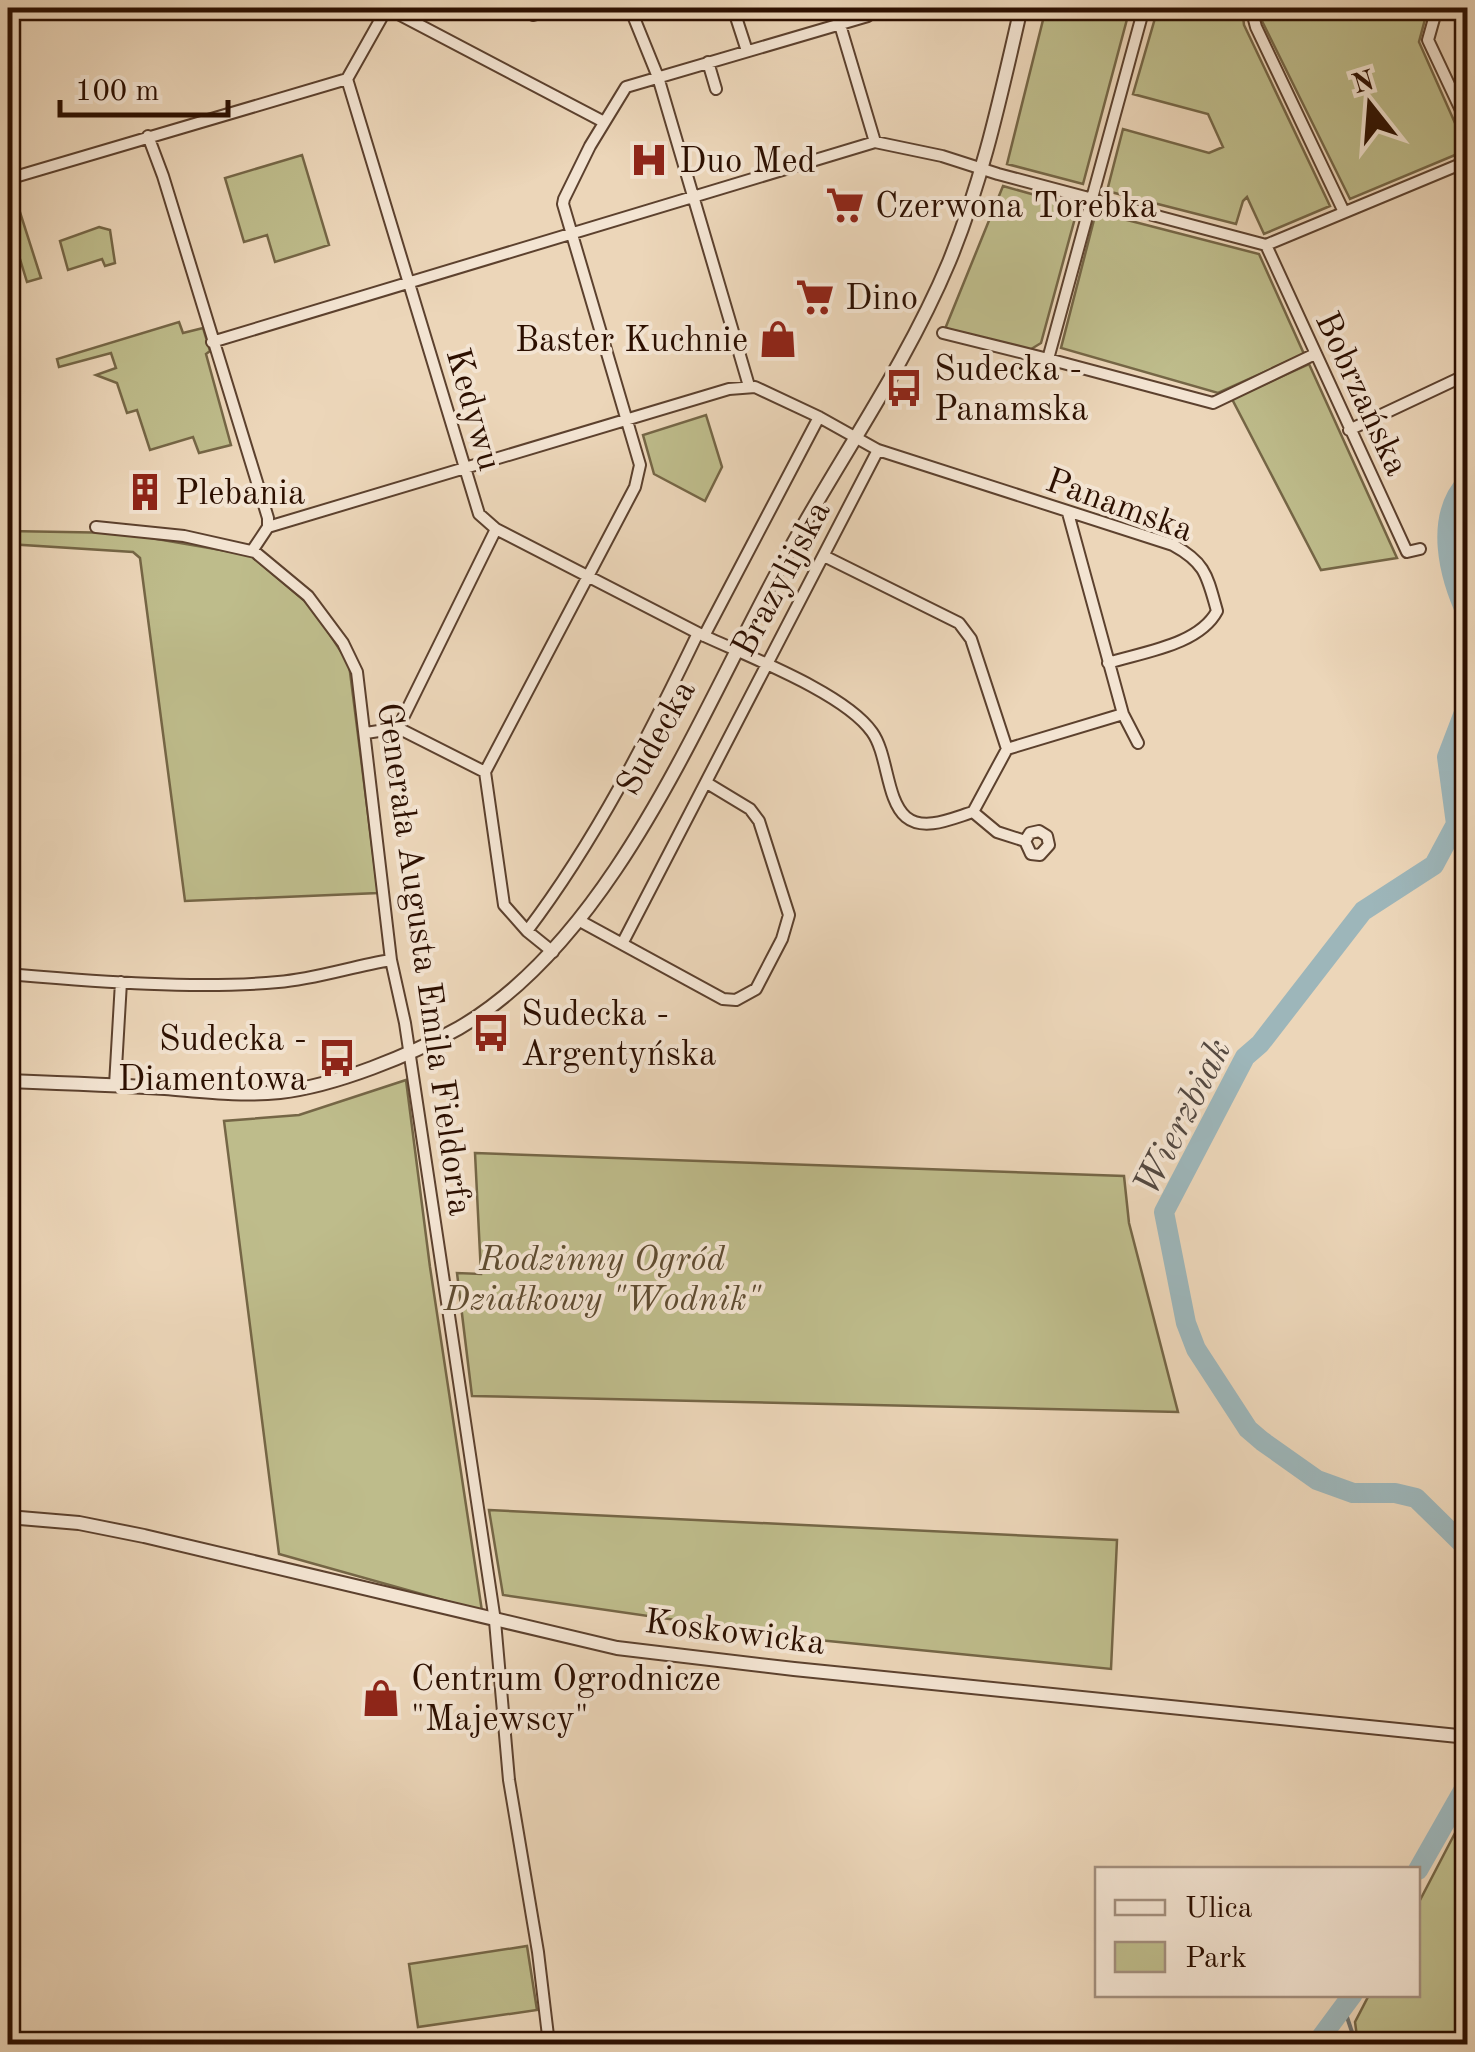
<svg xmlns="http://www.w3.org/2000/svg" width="1475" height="2052" font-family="'Old Standard TT',serif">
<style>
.green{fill:#bebc8b;stroke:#756646;stroke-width:2.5}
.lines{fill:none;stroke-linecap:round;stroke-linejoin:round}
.stream{stroke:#707370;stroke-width:4}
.river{stroke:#9db6ba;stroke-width:20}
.minor-casing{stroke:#5c412e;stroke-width:14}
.tertiary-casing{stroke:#5c412e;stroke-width:16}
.minor{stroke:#f3e4d2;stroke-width:10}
.tertiary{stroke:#f3e4d2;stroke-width:12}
.labels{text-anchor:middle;stroke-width:8;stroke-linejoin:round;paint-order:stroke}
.poi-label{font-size:35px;fill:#2c0f00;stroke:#f3e4d2;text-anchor:start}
.street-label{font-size:35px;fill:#2c0f00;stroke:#f3e4d2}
.park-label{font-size:35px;font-style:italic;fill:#5f4c31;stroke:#f3e4d2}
.water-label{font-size:38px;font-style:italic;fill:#544941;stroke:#f3e4d2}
</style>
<rect width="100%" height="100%" fill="#ecd6b9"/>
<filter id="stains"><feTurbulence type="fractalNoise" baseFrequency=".002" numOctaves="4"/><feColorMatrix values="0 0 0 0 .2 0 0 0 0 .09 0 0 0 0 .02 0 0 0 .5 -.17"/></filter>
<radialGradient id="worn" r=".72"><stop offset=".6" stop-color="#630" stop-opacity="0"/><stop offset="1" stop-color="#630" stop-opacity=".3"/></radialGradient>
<path class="green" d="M1046,8H1130L1083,184L1007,164Z
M1158,8H1242L1244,25L1330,206L1264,234L1247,197L1243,201L1236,224L1107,191L1123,129L1209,153L1223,147L1208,114L1133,94Z
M1260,8H1428L1419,42L1467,150L1350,199L1259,15Z
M302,155L329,245L275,262L267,235L244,242L225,178Z
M1003,186L1078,207L1041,343L1028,351L945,329Z
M18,206L41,278L27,282L8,220V207Z
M1096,212L1259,254L1304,354L1218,393L1061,348Z
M99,227L110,230L115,263L105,266L102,259L68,270L60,241Z
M179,322L183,333L203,328L210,351L206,354L231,445L199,453L193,437L150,450L137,410L127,413L117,383L96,375L116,368L111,353L59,367L57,359Z
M1309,364L1397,558L1321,570L1232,399Z
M706,415L722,467L705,501L654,474L643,435Z
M8,531L122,533L250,555L312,607L349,664L378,893L185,901L140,558L133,552L8,544Z
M406,1080L430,1267L482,1611L279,1554L224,1121L299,1115Z
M475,1153L1124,1176L1129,1223L1178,1412L472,1396L457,1273L481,1274Z
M489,1510L1117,1540L1111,1669L808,1639L503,1595Z
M1467,1810V2044H1358L1355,2022L1369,1995L1418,1994V1904Z
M527,1946L537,2010L418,2027L409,1964Z"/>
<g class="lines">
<path class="stream" d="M1344,2008L1356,2044"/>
<path class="river" d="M1468,481C1433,517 1449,577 1468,617
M1468,702L1447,757L1456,824L1434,865L1363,911L1260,1044L1245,1057L1164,1212L1186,1323L1196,1349L1248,1429L1262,1441L1317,1480L1353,1493H1395L1416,1498L1468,1549
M1418,1870L1468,1782
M1316,2044L1353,1994"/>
<g class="minor-casing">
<path id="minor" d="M387,8L604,122
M630,8L658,77L749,386
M733,8L747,51
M835,8L875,142
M1144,8L1048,359L1213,403L1315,354
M1251,8L1256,27L1344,212
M1437,8L1428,40L1468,125
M533,15L558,8
M708,62L716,89
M347,79L479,514L496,529L698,633
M148,136L163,176L268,518V527L252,551
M8,179L347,79L387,8
M1266,245L1407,552L1420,549
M943,333L1048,359
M212,342L875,142L942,156L998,174L1266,245L1468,161
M1349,430L1468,374
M96,527L184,536L255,552L308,596L343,643L357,672L391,960L405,1023L495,1621L509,1780L538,1952L549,2044
M268,527L729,389L755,387L819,417L878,450L1173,545C1206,563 1207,576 1217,611C1199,645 1143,652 1108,663
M824,556L959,623L971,639L1007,749
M704,636L819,417
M1123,714L1138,743
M366,733L398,728
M1007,749L1123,714L1068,513
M485,772L398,728L496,529
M973,812L1007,749
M580,921L723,999L736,1000L756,989L782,939L789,915L759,821L750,809L707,783
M527,931C596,840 649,735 698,633C744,655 844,692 872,732C888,754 886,800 906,817C924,832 953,818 973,812L997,832L1025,841L1031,854L1040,855L1049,845L1047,836L1039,831L1030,833L1025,841
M622,944L878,450
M553,952L527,931L504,905L485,772L635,487L640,465L563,204L564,199L590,146L626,87L868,16
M8,974C92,981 194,990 278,982C316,979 353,966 391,960
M115,1085L121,982"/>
</g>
<g class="tertiary-casing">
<path id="tertiary" d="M8,1081C60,1083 112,1085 165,1088C203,1091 242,1096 280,1092C335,1086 411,1055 459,1028C615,937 700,712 785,558C839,459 905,367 949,262C983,180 1001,94 1021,8
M8,1517L79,1523L144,1536L617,1648L794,1669L1468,1737"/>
</g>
<use href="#minor" class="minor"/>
<use href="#tertiary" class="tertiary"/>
</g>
<defs>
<g id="hospital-bare" transform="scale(3)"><path d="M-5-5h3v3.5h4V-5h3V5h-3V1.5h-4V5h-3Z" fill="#8f2418" stroke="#f3e4d2" stroke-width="2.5" paint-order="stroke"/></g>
<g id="supermarket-bare" transform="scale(3)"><path d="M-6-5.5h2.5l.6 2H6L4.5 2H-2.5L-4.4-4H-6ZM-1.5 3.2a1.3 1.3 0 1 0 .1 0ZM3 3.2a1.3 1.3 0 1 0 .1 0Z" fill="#8f2418" stroke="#f3e4d2" stroke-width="2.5" paint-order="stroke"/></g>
<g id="shop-bare" transform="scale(3)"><path d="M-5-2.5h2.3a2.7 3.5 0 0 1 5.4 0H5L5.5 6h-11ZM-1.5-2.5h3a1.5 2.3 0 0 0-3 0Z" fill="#8f2418" stroke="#f3e4d2" stroke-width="2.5" paint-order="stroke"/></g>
<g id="bus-bare" transform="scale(3)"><path d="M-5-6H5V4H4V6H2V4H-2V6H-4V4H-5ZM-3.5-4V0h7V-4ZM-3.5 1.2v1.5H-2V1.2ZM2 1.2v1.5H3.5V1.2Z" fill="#8f2418" stroke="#f3e4d2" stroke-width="2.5" paint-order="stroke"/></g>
<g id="building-bare" transform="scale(3)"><path d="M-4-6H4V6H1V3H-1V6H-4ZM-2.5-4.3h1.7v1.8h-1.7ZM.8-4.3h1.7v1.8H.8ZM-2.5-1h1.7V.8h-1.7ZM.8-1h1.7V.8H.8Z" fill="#8f2418" stroke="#f3e4d2" stroke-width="2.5" paint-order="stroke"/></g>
</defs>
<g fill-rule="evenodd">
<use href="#hospital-bare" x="649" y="160"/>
<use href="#supermarket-bare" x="845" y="205"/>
<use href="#supermarket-bare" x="815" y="297"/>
<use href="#shop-bare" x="778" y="339"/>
<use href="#bus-bare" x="904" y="388"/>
<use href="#building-bare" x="145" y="492"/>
<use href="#bus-bare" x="491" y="1033"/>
<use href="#bus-bare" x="337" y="1058"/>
<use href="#shop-bare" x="381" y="1698"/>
</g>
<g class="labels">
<g class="poi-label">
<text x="679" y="172">Duo Med</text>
<text x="875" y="217">Czerwona Torebka</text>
<text x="845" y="309">Dino</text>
<text x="748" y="351" text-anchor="end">Baster Kuchnie</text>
<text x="934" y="380">Sudecka -<tspan x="934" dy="40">Panamska</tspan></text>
<text x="175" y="504">Plebania</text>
<text x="521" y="1025">Sudecka -<tspan x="521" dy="40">Argentyńska</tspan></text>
<text x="307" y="1050" text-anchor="end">Sudecka -<tspan x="307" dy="40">Diamentowa</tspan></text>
<text x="411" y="1690">Centrum Ogrodnicze<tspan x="411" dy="40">"Majewscy"</tspan></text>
</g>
<g class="street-label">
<text transform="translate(1363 393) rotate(65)" y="12">Bobrzańska</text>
<text transform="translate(475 409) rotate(74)" y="12">Kedywu</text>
<text transform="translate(1120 504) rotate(20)" y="12">Panamska</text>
<text transform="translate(780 578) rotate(-62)" y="12">Brazylijska</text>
<text transform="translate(655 737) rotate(-61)" y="12">Sudecka</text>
<text transform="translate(426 959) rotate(82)" y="12">Generała Augusta Emila Fieldorfa</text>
<text transform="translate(735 1631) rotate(7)" y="12">Koskowicka</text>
</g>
<g class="park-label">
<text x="602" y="1270">Rodzinny Ogród<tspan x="602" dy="40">Działkowy "Wodnik"</tspan></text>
</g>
<g class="water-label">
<text transform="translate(1181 1117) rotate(-63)" y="13">Wierzbiak</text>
</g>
</g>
<rect width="1475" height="2052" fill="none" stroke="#ecd6b9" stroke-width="40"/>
<rect x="10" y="10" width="1455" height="2032" fill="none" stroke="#2c0f00" stroke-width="5"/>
<rect x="20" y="20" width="1435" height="2012" fill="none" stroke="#2c0f00" stroke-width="2.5"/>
<rect x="1095" y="1867" width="325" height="130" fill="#f3e4d2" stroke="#a38f7e" stroke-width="2.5"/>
<rect x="1115" y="1900" width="50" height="15" fill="#f3e4d2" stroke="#a38f7e" stroke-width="2.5"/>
<text x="1185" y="1917" font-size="30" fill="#2c0f00">Ulica</text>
<rect x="1115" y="1942" width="50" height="30" fill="#bebc8b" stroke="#a38f7e" stroke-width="2.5"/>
<text x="1185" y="1967" font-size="30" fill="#2c0f00">Park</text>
<g transform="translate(1370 105) rotate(343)" stroke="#f3e4d2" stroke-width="8" paint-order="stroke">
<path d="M0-8L18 38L0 25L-18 38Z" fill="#2c0f00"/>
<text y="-15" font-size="28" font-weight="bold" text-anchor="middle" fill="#2c0f00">N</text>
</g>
<path d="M60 100v15h168v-15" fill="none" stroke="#2c0f00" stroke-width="5"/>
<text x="75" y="100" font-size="30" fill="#2c0f00" stroke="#f3e4d2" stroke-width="8" paint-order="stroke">100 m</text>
<rect width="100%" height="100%" filter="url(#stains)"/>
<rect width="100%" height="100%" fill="url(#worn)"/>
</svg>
